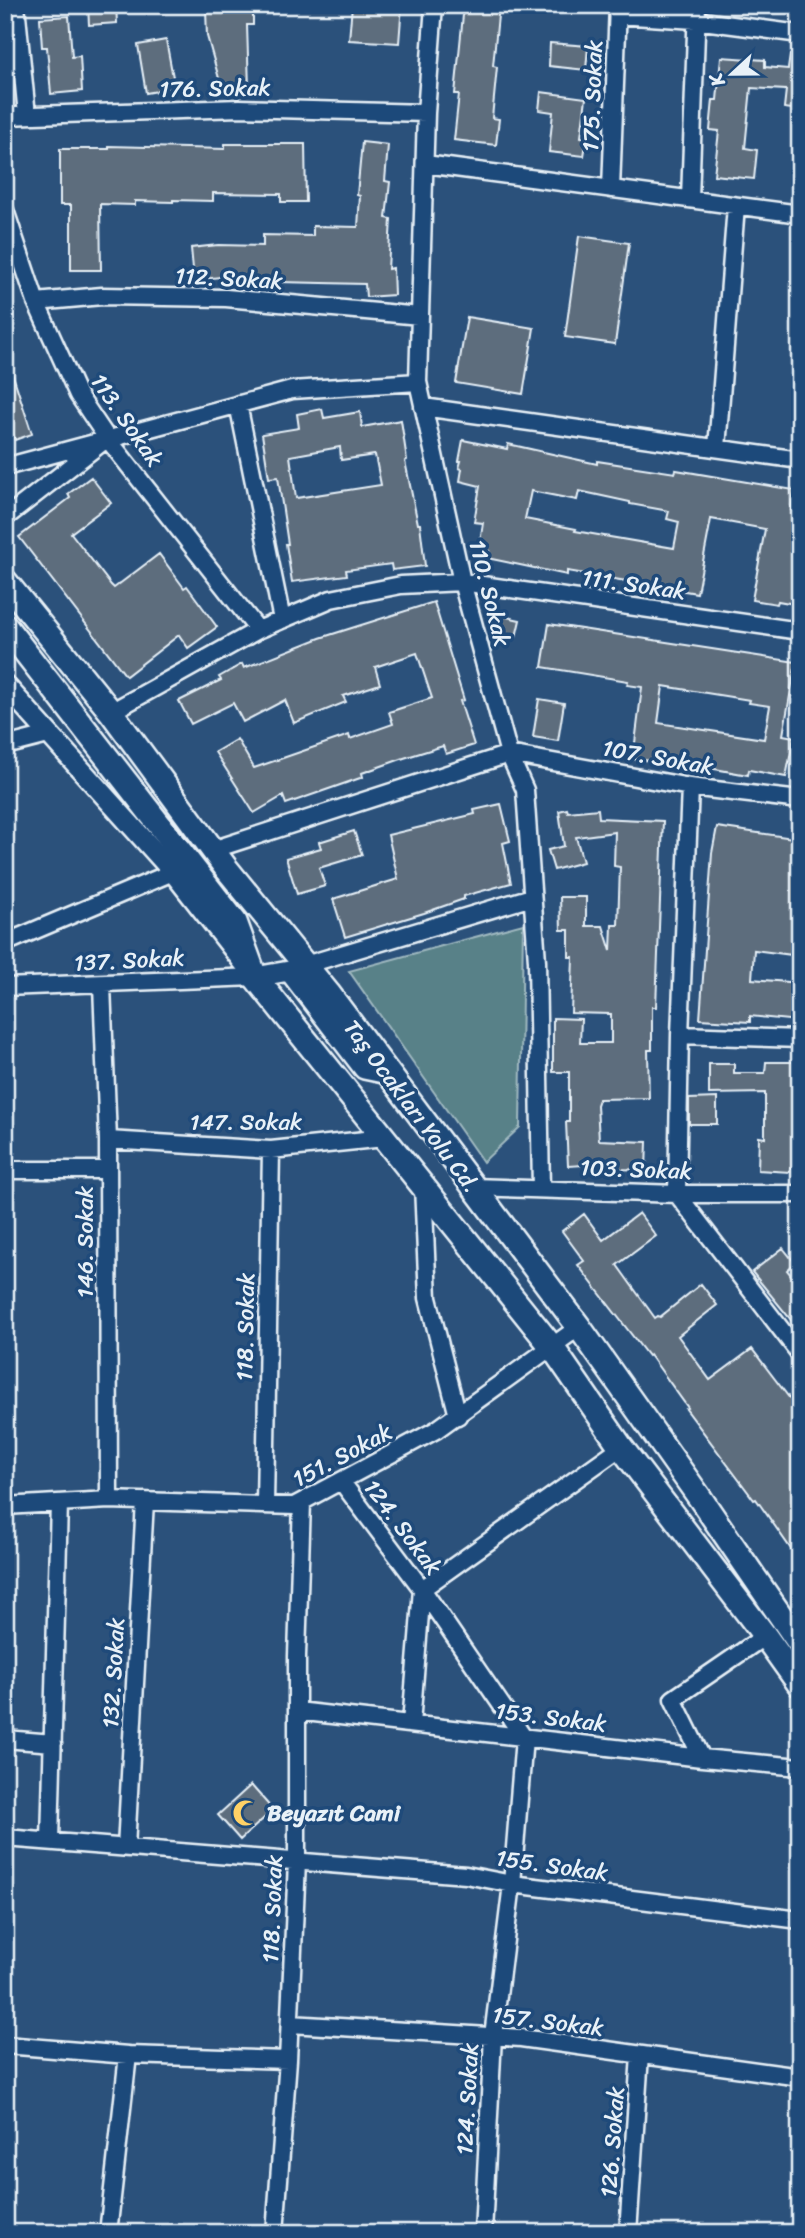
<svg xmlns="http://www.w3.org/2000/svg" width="805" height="2238" font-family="Sriracha,sans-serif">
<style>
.green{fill:#588188;stroke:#a0b9c0;stroke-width:2}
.building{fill:#5d6d7d;stroke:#e8f1f8;stroke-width:2;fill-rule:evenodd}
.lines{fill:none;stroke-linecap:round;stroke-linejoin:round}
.minor-casing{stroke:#e8f1f8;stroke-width:21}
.tertiary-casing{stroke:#e8f1f8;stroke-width:24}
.secondary-casing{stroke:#e8f1f8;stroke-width:28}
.minor{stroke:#1f4a7a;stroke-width:16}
.tertiary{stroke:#1f4a7a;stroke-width:19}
.secondary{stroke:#1f4a7a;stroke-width:23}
.labels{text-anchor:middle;stroke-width:7;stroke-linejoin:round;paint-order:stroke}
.street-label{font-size:23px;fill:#e8f1f8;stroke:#1f4a7a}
.poi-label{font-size:23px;font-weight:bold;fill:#e8f1f8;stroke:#1f4a7a;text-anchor:start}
</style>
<rect width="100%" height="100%" fill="#2b517b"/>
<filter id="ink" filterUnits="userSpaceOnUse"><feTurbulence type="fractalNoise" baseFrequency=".0143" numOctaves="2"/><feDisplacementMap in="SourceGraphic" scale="14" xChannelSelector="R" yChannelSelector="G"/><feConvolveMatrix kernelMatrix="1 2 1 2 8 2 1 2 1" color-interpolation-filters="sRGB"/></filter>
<g filter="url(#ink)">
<path class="green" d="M523,924L520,1127L483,1162L349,971Z"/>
<path class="building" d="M88,5H116L117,23L89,25Z
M352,5H402L399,43L349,40Z
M464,5H499L493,66L497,67L492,118L499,119L496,145L454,140L459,94H455Z
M253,8V25H247L249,88L222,89L207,36L206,10Z
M69,16L72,57L80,56L82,91L51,94L47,47H42L40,18Z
M166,40L175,88L146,93L138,45Z
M550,43L588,46L586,70L549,66Z
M790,55H800V110L784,108L786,90L751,88L745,148L757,150L754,179L714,175L719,131L710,130L713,100H717L721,57L765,60V67L788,69Z
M541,92L586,98L581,137L587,138L584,156L549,152L553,112L539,110Z
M362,142L388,145L385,181L390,182L386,218L391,219L388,269L393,268L394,295L366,297L365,284L238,281V275L194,280L191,248L218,245L263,246V235L313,236V226L358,227L360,196L357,195Z
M225,144H305L306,202H281V194L213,193V201L173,200V202L135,201V205L100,204L101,270H71V205H60V149H109V146L225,149Z
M579,236L629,243L615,344L565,337Z
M467,317L534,328L523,394L456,383Z
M5,360H8L32,434L15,440L5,411Z
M322,409L324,418L360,412L362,427L401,420L407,460L405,461L418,524H420L425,566L392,570L391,564L346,570L347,575L292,582L286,544H288L278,477L269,478L262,434L299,428L297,414ZM340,447L341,460L375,455L381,485L296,498L290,456Z
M463,440L507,449L508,444L597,464V461L675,473L676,470L794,490L791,510L800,511V605L778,601L777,604L752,600L765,529L711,519L697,593L567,571V575L487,558L489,551L483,550L485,543L480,542L483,523L474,522L480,486L460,481L462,469L459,468L461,461H459ZM531,491L577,500L579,491L630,502V504L669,511L667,519L679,522L674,548L575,531L576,529L525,519Z
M91,477L111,503L71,533L111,585L114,588L159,554L184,588L187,586L217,627L188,648L179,635L126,676L19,537L70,498L68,494Z
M434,602L464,700L460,701L474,745L446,754L443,746L404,758L362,773L363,777L286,804L283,796L254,813L215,752L237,739L254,768L349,735L350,739L393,724L389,712L432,698L417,653L375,667L380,684L343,696L346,702L294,723L285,700L243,722L233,703L191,724L179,701L221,680L219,677L242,664L244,668L320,638Z
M502,616L520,620L516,637L498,634Z
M549,624L796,662L783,735L794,737L786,777L749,770L748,775L654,758L653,761L633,759L642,687L627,685L628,681L542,667ZM663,686L750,700L749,703L770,706L764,739L658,723Z
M539,699L564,703L558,741L533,737Z
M501,804L510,841L503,843L511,883L464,896V899L424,913L345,937L333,899L398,879L388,835L475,814L474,810Z
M567,809L568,812L598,809L599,818L663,821L656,1007H652V1050H648L649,1098L599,1099L597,1105L599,1140L647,1142L646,1170L617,1169V1163L568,1166L566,1122H569V1072H553V1018L581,1019L580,1043H611V1014L571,1013L573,957H569V930H561L560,897H586V926H603L611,951L612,925H618L620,867L614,866L615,832L576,837L583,862L554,870L548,850L564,846L559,811Z
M717,827L800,839V956L754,950L752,979L800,983L798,1021L750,1016V1022L700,1019L712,853Z
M354,831L362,855L319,868L325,886L297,894L286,858L321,848L319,842Z
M766,1062H796L795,1139H800V1168H790V1172L758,1170L759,1137L765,1138V1093L709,1094V1064H734V1073H765Z
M717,1098V1124H689V1099Z
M639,1213L656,1236L617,1265L655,1318L658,1316L660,1317L701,1284L717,1305L678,1336L710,1380L752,1349L800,1412V1562L756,1499L754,1500L686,1409L688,1408L650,1355L648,1356L578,1265L584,1261L562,1231L584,1214L603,1240Z
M783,1248L795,1263L787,1270L800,1286V1331L752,1272Z
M251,1785L273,1810L240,1840L218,1815Z"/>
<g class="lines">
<g class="minor-casing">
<path id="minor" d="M16,5L27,115
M434,5L426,113L418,382L462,582L509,754L525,790L537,961L541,1189
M618,15L695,20L800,34
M5,116L240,108L426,113
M425,164L800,214
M611,189L618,5
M690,199L697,5
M5,210L36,302L78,395L107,438L258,630
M36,302L102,296L226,298L420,316
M238,404L282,620
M423,407L800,460
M717,448L736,206
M5,467L292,390L418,382
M5,518L100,444
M111,712L258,630L331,599L401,585L462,582L800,631
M5,746L48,735
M690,787L680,1035L677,1194L800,1354
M212,850L509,754L690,787L800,800
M5,943L173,872
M305,965L532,897
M102,985L108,1140L109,1500
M5,987L255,977
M680,1035L800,1039
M108,1140L271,1150L384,1138
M5,1170H108
M423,1186L428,1298L458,1416
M472,1187L677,1194H800
M341,1481L422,1589L524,1738L512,1884L493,2036L483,2233
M265,1505L271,1150
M5,1506L109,1500L294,1506L436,1430L579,1327
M422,1589L621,1447
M297,1711L702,1758L800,1767
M411,1724L422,1589
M5,1739L53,1743
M702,1758L673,1699L765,1636
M5,1838L466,1875L512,1884L800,1920
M50,1841L59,1503
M126,1848L145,1501
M290,2024L521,2038L800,2077
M5,2045L128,2055L288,2060
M108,2233L128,2055
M275,2233L288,2060L297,1862V1656L302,1502
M628,2233L640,2055"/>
</g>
<g class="tertiary-casing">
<path id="tertiary" d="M5,685L173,872L255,977L289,971L364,1069L388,1074"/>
</g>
<g class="secondary-casing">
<path id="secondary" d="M5,581L111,712L226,868L328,993L579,1327L700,1498L800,1644
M5,626L235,922L255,977L552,1347L621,1447L765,1636L800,1685"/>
</g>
<use href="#minor" class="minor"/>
<use href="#tertiary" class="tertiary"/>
<use href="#secondary" class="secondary"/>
</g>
</g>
<defs>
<g id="mosque-bare" transform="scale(2.1)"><path d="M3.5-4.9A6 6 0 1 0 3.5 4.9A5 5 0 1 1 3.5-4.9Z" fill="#ffd166" stroke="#1f4a7a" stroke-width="2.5" paint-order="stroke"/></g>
</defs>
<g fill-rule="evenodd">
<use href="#mosque-bare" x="246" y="1813"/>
</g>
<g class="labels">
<g class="street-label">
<text transform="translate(215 88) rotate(-1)" y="8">176. Sokak</text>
<text transform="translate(592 96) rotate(-88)" y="8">175. Sokak</text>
<text transform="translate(229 278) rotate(3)" y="8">112. Sokak</text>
<text transform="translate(127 420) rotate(55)" y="8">113. Sokak</text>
<text transform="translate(634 584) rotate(8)" y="8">111. Sokak</text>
<text transform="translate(490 593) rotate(76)" y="8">110. Sokak</text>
<text transform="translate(658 757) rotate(10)" y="8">107. Sokak</text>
<text transform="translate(129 960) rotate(-3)" y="8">137. Sokak</text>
<text transform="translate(412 1106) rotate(53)" y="8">Taş Ocakları Yolu Cd.</text>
<text x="246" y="1130">147. Sokak</text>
<text transform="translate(636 1169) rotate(2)" y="8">103. Sokak</text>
<text transform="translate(85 1242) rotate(-90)" y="8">146. Sokak</text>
<text transform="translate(245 1327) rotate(-89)" y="8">118. Sokak</text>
<text transform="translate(342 1455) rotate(-28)" y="8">151. Sokak</text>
<text transform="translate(403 1527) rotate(53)" y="8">124. Sokak</text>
<text transform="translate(113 1673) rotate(-87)" y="8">132. Sokak</text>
<text transform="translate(551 1717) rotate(7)" y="8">153. Sokak</text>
<text transform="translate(552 1865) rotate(8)" y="8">155. Sokak</text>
<text transform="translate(272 1909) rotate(-88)" y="8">118. Sokak</text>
<text transform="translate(548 2021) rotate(7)" y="8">157. Sokak</text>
<text transform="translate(467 2099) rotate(-87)" y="8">124. Sokak</text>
<text transform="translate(612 2142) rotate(-86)" y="8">126. Sokak</text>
</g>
<g class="poi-label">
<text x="267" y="1821">Beyazıt Cami</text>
</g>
</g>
<rect width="805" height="2238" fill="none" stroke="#1f4a7a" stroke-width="28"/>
<rect x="14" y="14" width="777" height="2210" fill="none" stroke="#e8f1f8" stroke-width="2.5" filter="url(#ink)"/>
<g transform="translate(732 74) rotate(248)" stroke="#1f4a7a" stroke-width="5" paint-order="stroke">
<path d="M0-5L12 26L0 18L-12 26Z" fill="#e8f1f8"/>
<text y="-10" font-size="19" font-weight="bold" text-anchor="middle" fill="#e8f1f8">K</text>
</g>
</svg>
